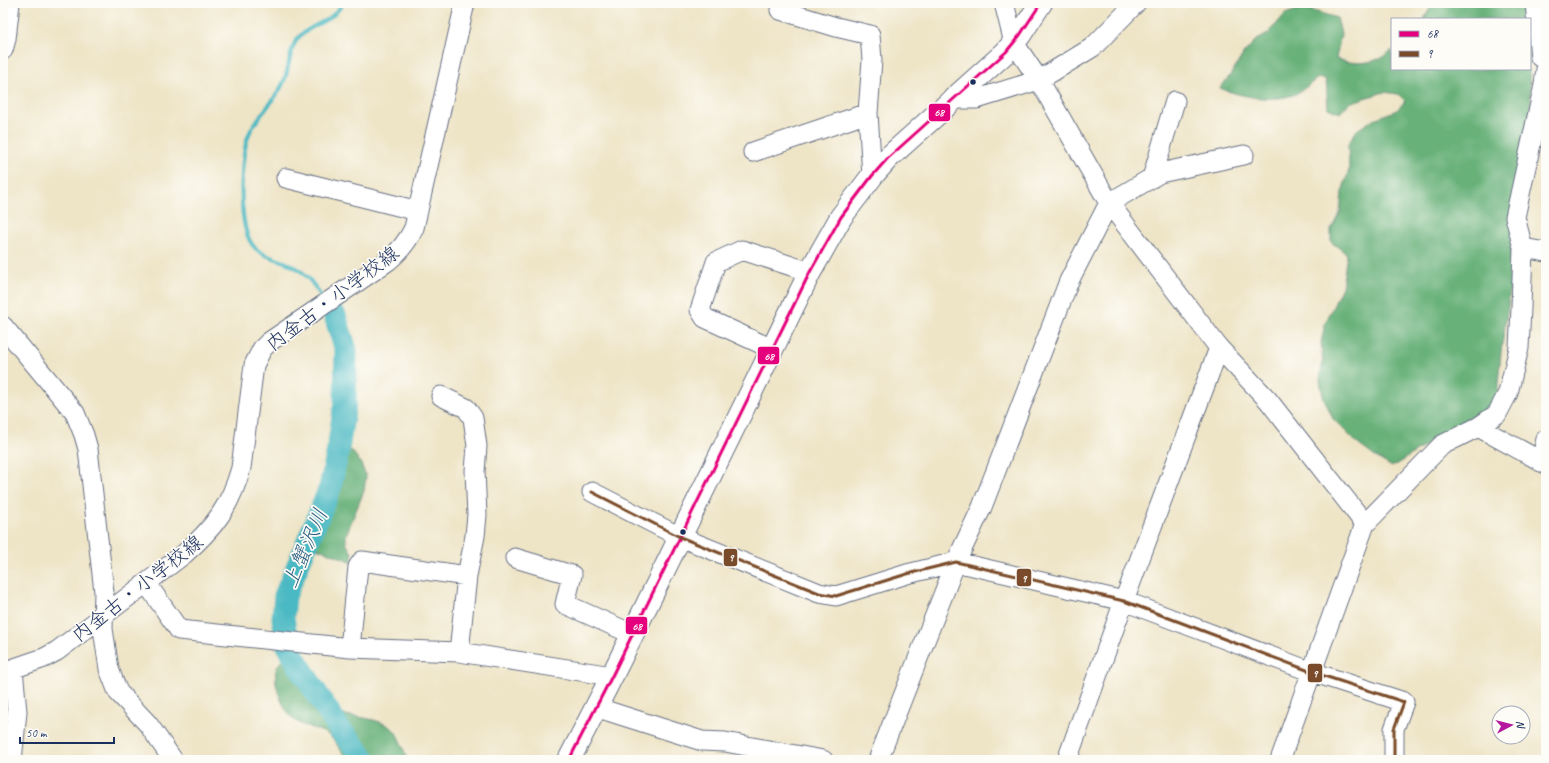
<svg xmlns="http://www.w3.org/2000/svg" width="1549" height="763" font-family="Caveat,'Klee One',sans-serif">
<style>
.forest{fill:#67b179;stroke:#41706c}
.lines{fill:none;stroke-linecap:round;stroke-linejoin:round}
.stream{stroke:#4bb9c3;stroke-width:4}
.river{stroke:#4bb9c3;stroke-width:23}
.minor-casing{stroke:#656e82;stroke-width:21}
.major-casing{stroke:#656e82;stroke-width:24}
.minor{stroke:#fff;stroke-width:19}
.major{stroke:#fff;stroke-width:22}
.bus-1-casing{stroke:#fdfcf7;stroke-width:6}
.bus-2-casing{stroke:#fdfcf7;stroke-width:6}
.bus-1{stroke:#e5007d;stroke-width:3}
.bus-2{stroke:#7a4b2a;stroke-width:3}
.bus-dot{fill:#1b2f5e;stroke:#fdfcf7;stroke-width:1.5}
.labels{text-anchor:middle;stroke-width:3.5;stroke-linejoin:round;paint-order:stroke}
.street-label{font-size:20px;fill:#1b2f5e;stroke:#fdfcf7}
.water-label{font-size:21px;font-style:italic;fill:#2c5f81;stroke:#fdfcf7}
.line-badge{stroke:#fdfcf7;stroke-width:1.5}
.badge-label{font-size:11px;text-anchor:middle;font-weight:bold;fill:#fff}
</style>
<rect width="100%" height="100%" fill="#fdfcf7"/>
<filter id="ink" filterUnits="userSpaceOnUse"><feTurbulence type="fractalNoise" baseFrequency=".025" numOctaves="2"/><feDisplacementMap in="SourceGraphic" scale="8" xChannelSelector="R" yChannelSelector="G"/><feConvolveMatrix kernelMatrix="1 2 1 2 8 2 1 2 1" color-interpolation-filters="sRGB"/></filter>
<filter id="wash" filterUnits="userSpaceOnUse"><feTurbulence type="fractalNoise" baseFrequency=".012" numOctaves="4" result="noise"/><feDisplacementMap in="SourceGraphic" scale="16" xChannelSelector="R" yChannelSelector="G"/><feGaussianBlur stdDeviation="0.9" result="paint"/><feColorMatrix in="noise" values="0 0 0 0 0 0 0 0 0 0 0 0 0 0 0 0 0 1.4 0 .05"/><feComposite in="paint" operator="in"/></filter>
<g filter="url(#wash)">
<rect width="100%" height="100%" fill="#eee4c6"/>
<path class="forest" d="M1433,3H1530V60V19H1424Z
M1303,8L1337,18L1341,34L1336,59C1356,65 1376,65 1392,50V69H1529L1531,104L1508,307L1501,352L1497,396L1491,406L1481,412L1466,419L1442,437L1431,442L1392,467L1374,456L1358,444L1333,419L1323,396L1320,380L1323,361L1321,343L1325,324L1342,287L1347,254L1331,242V229L1340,213L1342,192L1349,170L1348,144L1357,130L1374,119L1397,110L1405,101L1398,94L1384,92L1349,103L1340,113L1328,108L1326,80L1318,78C1311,83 1301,92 1293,95C1271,102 1241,97 1220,88L1229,77L1244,53L1255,41L1268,34L1285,14Z
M346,448L352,451L360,462L366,476L364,491L346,535V543L352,553L353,562L311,546C329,516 339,482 346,448Z
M285,659L328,724L357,760H348C341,752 335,739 327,734C316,728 303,727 293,719C283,710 270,678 278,665C280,663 283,661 285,659Z
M339,714C355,717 380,718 393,729C398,733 404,751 407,758V760H372C363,743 349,730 339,714Z"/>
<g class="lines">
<path class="stream" d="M323,299C315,287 307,273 293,266C278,257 259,258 250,241C238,219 239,149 252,128C262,111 277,99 284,81C290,67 289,46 300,36C315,22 331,23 343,3
M329,307L335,316"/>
<path class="river" d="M335,316L346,350L345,403L338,450L330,488L285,596L283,618L288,646L298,664L340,730L352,743L365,760"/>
</g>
</g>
<g filter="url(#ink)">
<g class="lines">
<g class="minor-casing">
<path id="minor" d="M782,3L780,10L836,27L870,35L872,60L868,113L872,176
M1004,3L1014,43L1039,80L1109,203L1219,348L1268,400L1365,524
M1535,3L1540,57L1546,58
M3,50L6,39L10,3
M952,99H977L1039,80L1093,47L1136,3
M753,152L868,113
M286,178L418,211
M1152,178L1175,101
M1523,248L1546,252
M3,326L75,413L84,435L88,449L104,592L103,629L109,669L118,692L148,724L173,760
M772,349L705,318L700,310L716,262L742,250L810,272
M441,396L466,408L473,418L477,446L475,471L477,515L475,536L467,576L459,652
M1478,427L1546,464
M1541,462L1546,439
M592,492L680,537L819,593L836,596L907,574L956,562L1124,601L1312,672L1404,702L1394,729V760
M515,558L572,575L565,604L632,634
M147,584L179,630L350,648L459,652L612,676
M350,648L358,567L362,561L467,576
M3,672L44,658L57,651L183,555C214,528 230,507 241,468L254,365L262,349L269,342L388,261C400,251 408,241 414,228L465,3
M595,707L702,741L725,742L823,760
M12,760L17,712L13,669
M878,760L956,562L982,507L1069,281L1109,203L1160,173L1244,155
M1067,760L1124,601L1219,348
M1280,760L1365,524L1442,445L1478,427L1497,414L1508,393L1519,348L1521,308L1523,248L1515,217L1544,85L1546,69"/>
</g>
<g class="major-casing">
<path id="major" d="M569,760L612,676L810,272L841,217L872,176L888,158L1006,52L1020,35L1041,3"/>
</g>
<use href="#minor" class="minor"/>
<use href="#major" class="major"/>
<g class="bus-1-casing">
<path id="bus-1" d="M569,760L612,676L810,272L841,217L872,176L888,158L1006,52L1020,35L1041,3"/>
</g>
<g class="bus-2-casing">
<path id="bus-2" d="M592,492L680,537L819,593L836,596L907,574L956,562L1124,601L1312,672L1404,702L1394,729V760"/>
</g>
<use href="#bus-1" class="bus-1"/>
<use href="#bus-2" class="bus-2"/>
</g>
</g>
<g class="bus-dot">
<circle cx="973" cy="82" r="3.5"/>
<circle cx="683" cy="532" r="3.5"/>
</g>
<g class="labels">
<g class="street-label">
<text transform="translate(332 298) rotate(-37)" y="7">内金古・小学校線</text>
<text transform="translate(137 588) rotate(-38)" y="7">内金古・小学校線</text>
</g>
<g class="water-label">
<text transform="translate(305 548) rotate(-67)" y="7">上蟹沢川</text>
</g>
</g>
<g class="line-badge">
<rect x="928" y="103" width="23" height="19" rx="4" fill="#e5007d"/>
<rect x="757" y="346" width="23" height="19" rx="4" fill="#e5007d"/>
<rect x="723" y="548" width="15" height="19" rx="4" fill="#7a4b2a"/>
<rect x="1016" y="568" width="16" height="19" rx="4" fill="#7a4b2a"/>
<rect x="625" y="616" width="23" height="19" rx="4" fill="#e5007d"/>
<rect x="1307" y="663" width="16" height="20" rx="4" fill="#7a4b2a"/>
</g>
<g class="badge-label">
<text x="939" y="116">68</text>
<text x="769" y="360">68</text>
<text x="731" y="561">9</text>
<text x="1024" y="582">9</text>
<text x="637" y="630">68</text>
<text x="1315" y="677">9</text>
</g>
<rect width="1549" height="763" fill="none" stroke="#fdfcf7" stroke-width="16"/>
<rect x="1391" y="18" width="140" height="52" fill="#fdfcf7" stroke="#a3aaba"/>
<rect x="1399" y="31" width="20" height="6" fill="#e5007d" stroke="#a3aaba"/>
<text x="1427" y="38" font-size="12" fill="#1b2f5e">68</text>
<rect x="1399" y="51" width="20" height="6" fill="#7a4b2a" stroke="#a3aaba"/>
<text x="1427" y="58" font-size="12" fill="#1b2f5e">9</text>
<g transform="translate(1511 725) rotate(83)"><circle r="19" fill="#fdfcf7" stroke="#a3aaba"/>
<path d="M0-3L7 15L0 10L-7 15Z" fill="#b5179e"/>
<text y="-6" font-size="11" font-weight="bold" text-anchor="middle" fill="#1b2f5e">N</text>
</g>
<path d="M20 737v6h94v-6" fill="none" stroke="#1b2f5e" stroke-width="2"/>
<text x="26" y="737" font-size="12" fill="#1b2f5e" stroke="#fdfcf7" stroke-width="3" paint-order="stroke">50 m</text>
</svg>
